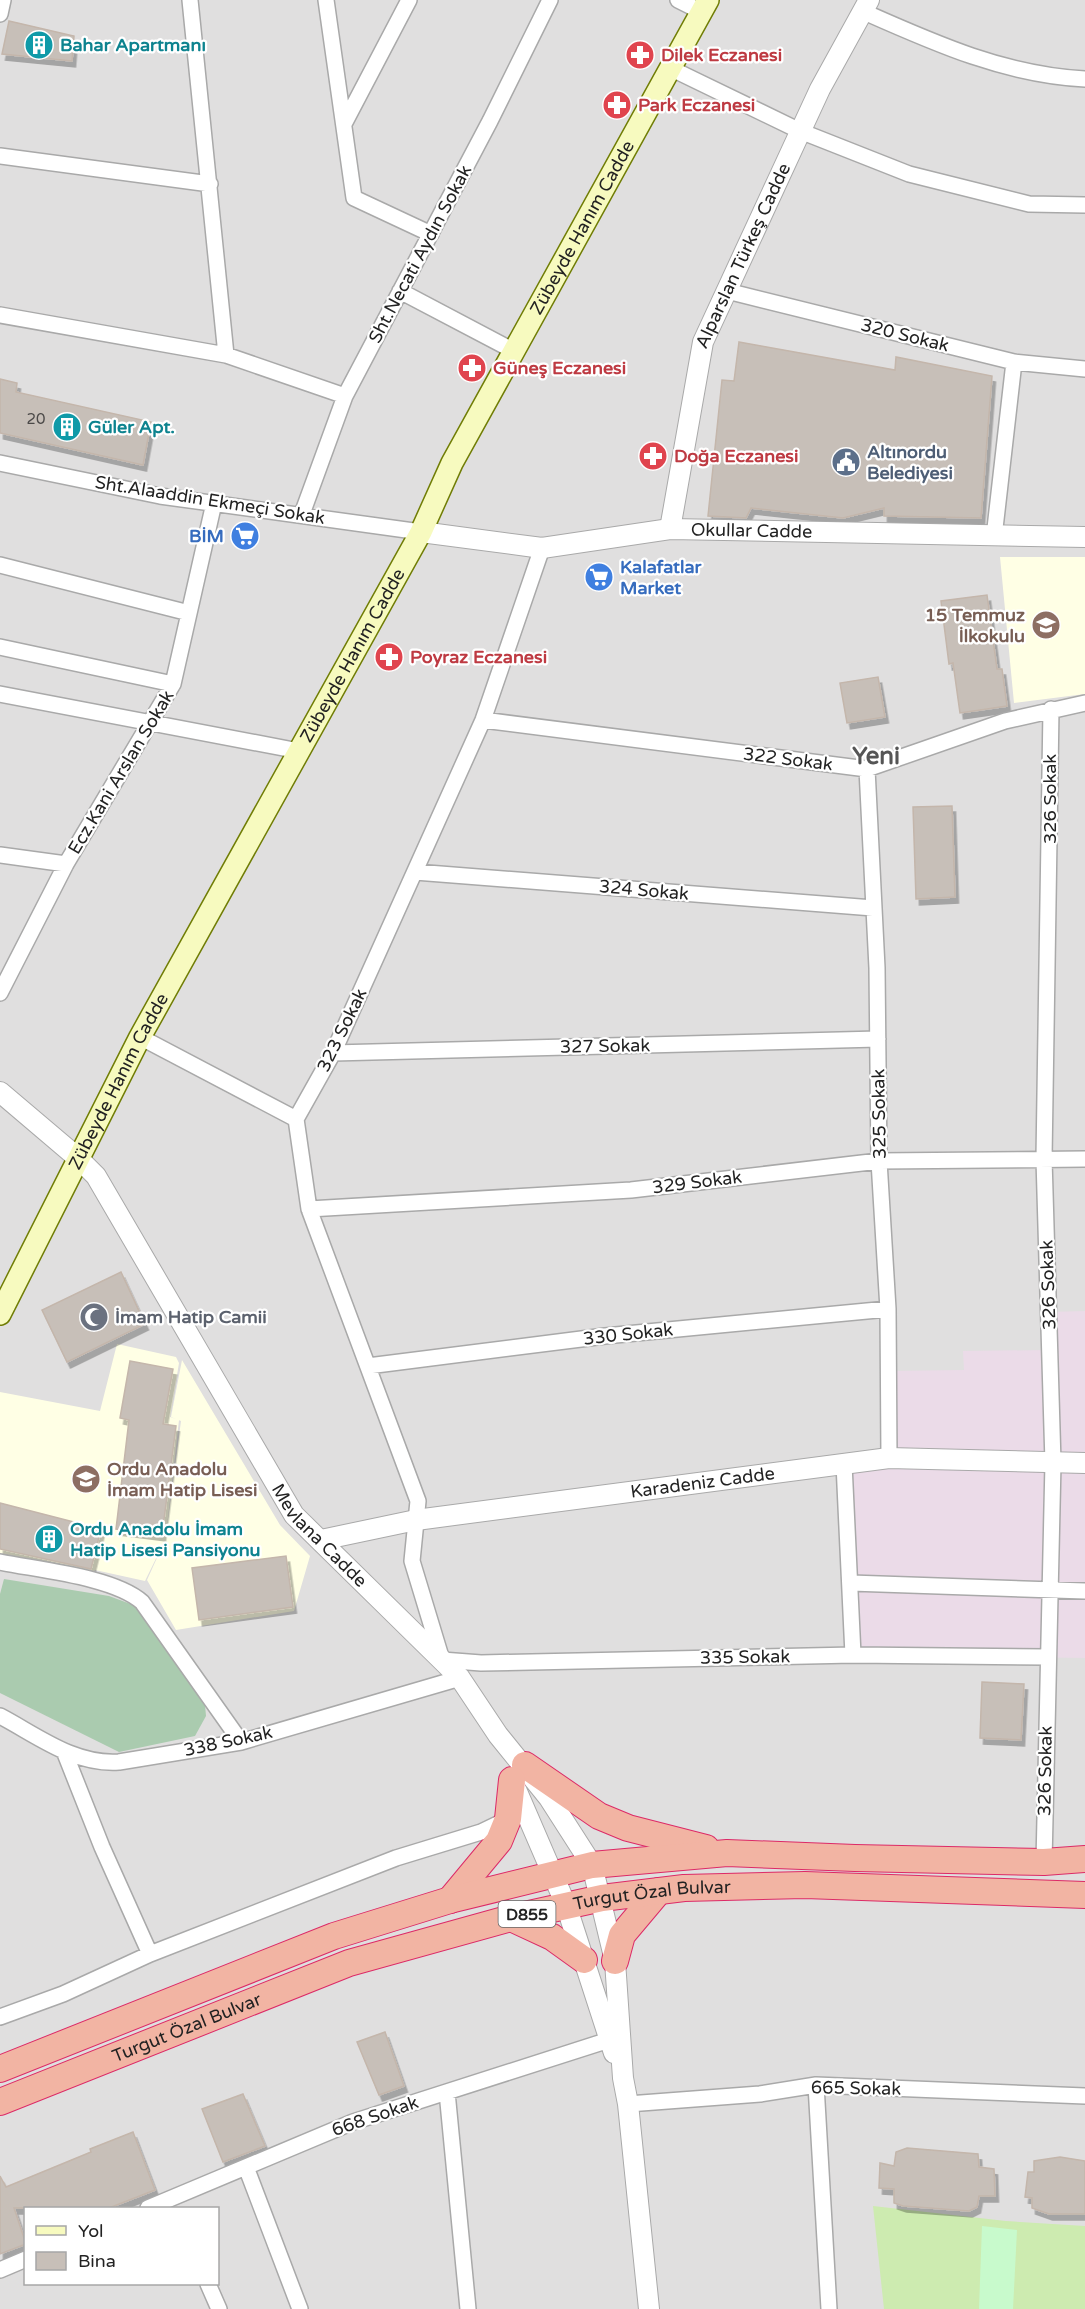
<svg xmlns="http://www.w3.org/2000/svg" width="1085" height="2309" font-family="'Varela Round',sans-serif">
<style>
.residential{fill:#e0dfdf;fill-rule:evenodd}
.industrial{fill:#ebdbe8}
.education{fill:#ffffe5}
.grass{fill:#cdebb0}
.cemetery{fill:#aacbaf}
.park{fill:#c8facc}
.building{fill:#c7bfb8;stroke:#c4b6ab;stroke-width:1.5;filter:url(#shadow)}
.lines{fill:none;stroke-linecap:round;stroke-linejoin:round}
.minor-casing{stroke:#a9a9a9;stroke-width:18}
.tertiary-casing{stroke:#a9a9a9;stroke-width:22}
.secondary-casing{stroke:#707d05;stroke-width:24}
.trunk-casing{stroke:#dc2a67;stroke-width:28}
.minor{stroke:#fff;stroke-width:15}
.tertiary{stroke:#fff;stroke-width:20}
.secondary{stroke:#f7fabf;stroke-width:21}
.trunk{stroke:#f2b4a3;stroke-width:26}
.labels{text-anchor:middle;stroke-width:4.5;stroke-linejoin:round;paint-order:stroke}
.number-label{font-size:15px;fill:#4b4948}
.shield{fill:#fff;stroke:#646464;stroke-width:1.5}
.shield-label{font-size:16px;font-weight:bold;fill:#222}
.culture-label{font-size:18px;font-weight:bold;fill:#0d838f;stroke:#fff;text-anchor:start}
.health-label{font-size:18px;font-weight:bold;fill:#be3a42;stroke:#fff;text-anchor:start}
.street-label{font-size:18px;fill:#222;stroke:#fff}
.service-label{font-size:18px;font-weight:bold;fill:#4e5e75;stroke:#fff;text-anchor:start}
.shop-label{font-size:18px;font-weight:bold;fill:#366cbe;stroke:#fff;text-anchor:end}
.education-label{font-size:18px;font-weight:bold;fill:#785e54;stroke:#fff;text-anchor:end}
.worship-label{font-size:18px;font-weight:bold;fill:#5b616d;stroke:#fff;text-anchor:start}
.district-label{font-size:24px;font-weight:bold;fill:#555;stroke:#fff}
</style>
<defs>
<filter id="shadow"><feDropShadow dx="3.5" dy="6" stdDeviation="0" flood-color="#0004"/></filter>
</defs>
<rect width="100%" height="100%" fill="#f2efe9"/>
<path class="residential" d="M0,0H1085V2309H0ZM26,2208H218V2284H26Z"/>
<path class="industrial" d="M1085,1311V1658L853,1655L844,1464L889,1458V1371L964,1370L963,1351L1050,1350L1049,1312Z"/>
<path class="education" d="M1000,557H1085V694L1014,703Z
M117,1344L176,1357L179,1363L170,1417L179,1420L166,1535L181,1421L171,1417L182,1360L280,1525L310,1556L294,1611L176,1630L147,1580L166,1538L145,1581L95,1570L92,1574L0,1553V1392L100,1411Z"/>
<path class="grass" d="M873,2206L1006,2221L1085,2226V2309H884Z"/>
<path class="cemetery" d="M4,1579L109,1596L136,1606L205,1705L206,1716L195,1736L119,1752L0,1693V1594Z"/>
<path class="park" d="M982,2226L1017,2230L1013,2309H979Z"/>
<path class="building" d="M9,21L74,36L72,61L2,54Z
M739,342L895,370L896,357L992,376L981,518L884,516V508L843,518L751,508L746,518L708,516L722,380L734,381Z
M0,379L17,383L16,392L151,422L143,465L0,433Z
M987,595L997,669H1002L1007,706L960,713L953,663L949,664L941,601Z
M878,677L885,717L847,723L840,683Z
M952,806L955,897L916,899L913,807Z
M121,1272L145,1324L67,1362L42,1310Z
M130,1361L173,1369L163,1424L176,1426L162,1535L116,1529L129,1420L120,1418Z
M0,1503L101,1529L91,1569L0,1549Z
M286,1556L293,1607L199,1620L192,1568Z
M982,1682L1024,1684L1021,1740L980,1738Z
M385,2032L404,2086L379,2095L357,2042Z
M243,2094L265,2146L223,2162L202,2109Z
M133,2132L155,2190L109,2208H14L26,2244L0,2254V2176L6,2187L91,2152L90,2149Z
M907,2148L978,2154L979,2167L994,2169L995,2196H979L977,2207L969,2211L903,2206L894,2203V2189L879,2188L880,2163L894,2166L896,2152Z
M1060,2157L1085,2161V2214H1049L1032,2208V2198L1025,2197L1028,2172H1034V2161Z"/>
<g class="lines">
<g class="minor-casing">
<path id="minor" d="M190,0L226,355
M326,0L354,198L431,234
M678,0L702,12
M862,11C934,43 1005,75 1085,79
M0,14L3,0
M672,69L800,131L909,174L1029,204L1085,205
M344,124L409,0
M0,156L210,184
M400,291L514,351
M727,291L1014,362L1085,369
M0,315L226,355L345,396
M0,463L160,496L421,532
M302,514L345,396L490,121L550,0
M994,537L1014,362
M542,548L483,720L333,1053L296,1119L309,1209L418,1501L412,1561L442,1660L481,1663L853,1655L1047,1657
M0,565L189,613
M0,647L173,684
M0,694L299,751
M483,720L867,769L1005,721L1085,703
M867,769L877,968L879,1161L888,1309L889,1458
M0,855L66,864
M415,872L873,908
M0,993L66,864L173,684L214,503
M140,1037L296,1119
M333,1053L878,1039
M309,1209L631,1190L879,1161L1085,1159
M368,1366L605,1336L888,1309
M844,1464L853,1655
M0,1562C39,1570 114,1577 142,1602L241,1742
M851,1583L1085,1591
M0,1716C38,1736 74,1765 119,1762L241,1742L460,1678
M64,1751L102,1847L150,1954
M1044,1862L1053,1463L1044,1159L1051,709
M0,2017L63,1994L150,1954L396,1858L481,1832L508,1819
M816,2085L829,2309
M447,2092L468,2309
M628,2104L760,2094L816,2085L1085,2096
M246,2167L300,2309
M148,2208L353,2122L609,2040
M0,2270L26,2259
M208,2284L219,2309"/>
</g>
<g class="tertiary-casing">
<g id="tertiary">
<path id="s1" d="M670,529L703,342L820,89L869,0"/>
<path id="s2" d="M421,532L542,548L670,529L1085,537"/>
<path id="s3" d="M0,1092L79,1159L96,1176L294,1515L460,1678L498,1735L549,1798L592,1865L615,1961L623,2078L628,2104L649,2309"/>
<path id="s4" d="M321,1540L416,1520L889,1458L1085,1463"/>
<path d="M512,1780L566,1905L614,2053"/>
</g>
</g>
<g class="secondary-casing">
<g id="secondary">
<path id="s5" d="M0,1314L140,1037L421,532L452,463L708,0"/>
</g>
</g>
<g class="trunk-casing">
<g id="trunk">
<path d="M525,1765L599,1816L628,1828L706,1848"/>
<path d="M450,1900L499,1841L508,1819L512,1780"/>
<path d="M511,1918L552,1937L584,1960"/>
<path d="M615,1961L622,1935L659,1891"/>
<path d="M0,2069L334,1936L450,1900L592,1865L727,1853L855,1858L1044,1862L1085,1859"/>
<path id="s6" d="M0,2102L349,1963L511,1918L602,1898L684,1888L805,1885L1085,1895"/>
</g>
</g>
<use href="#minor" class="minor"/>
<use href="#tertiary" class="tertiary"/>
<use href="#secondary" class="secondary"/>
<use href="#trunk" class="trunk"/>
</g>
<defs>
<g id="building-disc" transform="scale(1.5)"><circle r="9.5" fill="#0f9aa8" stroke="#fff"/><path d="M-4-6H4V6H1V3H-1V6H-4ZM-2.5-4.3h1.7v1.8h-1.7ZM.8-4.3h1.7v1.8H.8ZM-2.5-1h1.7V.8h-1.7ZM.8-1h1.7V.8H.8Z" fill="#fff"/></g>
<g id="pharmacy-disc" transform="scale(1.5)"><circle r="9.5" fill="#e0444e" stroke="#fff"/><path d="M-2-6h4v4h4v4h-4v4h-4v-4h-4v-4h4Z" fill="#fff"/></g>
<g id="civic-disc" transform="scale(1.5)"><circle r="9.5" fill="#5c6f8a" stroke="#fff"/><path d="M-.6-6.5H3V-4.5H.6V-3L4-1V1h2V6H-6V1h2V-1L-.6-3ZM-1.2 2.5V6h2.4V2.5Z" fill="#fff"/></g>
<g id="supermarket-disc" transform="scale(1.5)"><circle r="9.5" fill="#3f7fe0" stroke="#fff"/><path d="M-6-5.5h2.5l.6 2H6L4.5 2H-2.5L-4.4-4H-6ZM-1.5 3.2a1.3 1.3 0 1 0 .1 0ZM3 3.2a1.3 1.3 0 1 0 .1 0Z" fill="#fff"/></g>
<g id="school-disc" transform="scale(1.5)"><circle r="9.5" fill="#8d6e63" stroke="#fff"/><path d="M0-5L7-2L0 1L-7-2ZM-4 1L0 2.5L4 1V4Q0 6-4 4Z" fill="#fff"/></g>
<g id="mosque-disc" transform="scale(1.5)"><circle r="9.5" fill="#6b7280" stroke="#fff"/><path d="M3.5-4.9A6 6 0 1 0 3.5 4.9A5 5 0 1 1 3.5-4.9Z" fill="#fff"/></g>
</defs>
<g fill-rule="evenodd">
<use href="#building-disc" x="39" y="45"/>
<use href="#pharmacy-disc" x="640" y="55"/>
<use href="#pharmacy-disc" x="617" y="105"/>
<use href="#pharmacy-disc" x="472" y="368"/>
<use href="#building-disc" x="67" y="427"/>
<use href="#pharmacy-disc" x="653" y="456"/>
<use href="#civic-disc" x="846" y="462"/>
<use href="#supermarket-disc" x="245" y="536"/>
<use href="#supermarket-disc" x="599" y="577"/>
<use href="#school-disc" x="1046" y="625"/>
<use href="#pharmacy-disc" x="389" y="657"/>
<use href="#mosque-disc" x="94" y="1317"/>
<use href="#school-disc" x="86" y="1479"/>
<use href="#building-disc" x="49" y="1539"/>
</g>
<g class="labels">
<g class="number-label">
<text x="36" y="424">20</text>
</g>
<rect class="shield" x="498.5" y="1901" width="57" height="26" rx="4.5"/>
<g class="shield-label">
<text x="527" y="1920">D855</text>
</g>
<g class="culture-label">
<text x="60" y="51">Bahar Apartmanı</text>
<text x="88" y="433">Güler Apt.</text>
<text x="70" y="1535">Ordu Anadolu İmam<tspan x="70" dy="21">Hatip Lisesi Pansiyonu</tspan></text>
</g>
<g class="health-label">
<text x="661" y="61">Dilek Eczanesi</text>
<text x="638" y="111">Park Eczanesi</text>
<text x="493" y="374">Güneş Eczanesi</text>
<text x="674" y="462">Doğa Eczanesi</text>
<text x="410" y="663">Poyraz Eczanesi</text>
</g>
<g class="street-label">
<text dy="6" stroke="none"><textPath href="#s5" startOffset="1233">Zübeyde Hanım Cadde</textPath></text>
<text transform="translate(420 254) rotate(-62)" y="6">Sht.Necati Aydın Sokak</text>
<text dy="6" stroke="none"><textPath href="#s1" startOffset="285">Alparslan Türkeş Cadde</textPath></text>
<text transform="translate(905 335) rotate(14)" y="6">320 Sokak</text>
<text transform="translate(210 500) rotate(9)" y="6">Sht.Alaaddin Ekmeçi Sokak</text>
<text dy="6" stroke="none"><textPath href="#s2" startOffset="333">Okullar Cadde</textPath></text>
<text dy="6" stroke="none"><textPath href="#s5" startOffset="747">Zübeyde Hanım Cadde</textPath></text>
<text transform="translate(788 759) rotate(7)" y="6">322 Sokak</text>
<text transform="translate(121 772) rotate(-59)" y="6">Ecz.Kani Arslan Sokak</text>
<text transform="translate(1050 799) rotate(-90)" y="6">326 Sokak</text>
<text transform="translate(644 890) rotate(5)" y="6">324 Sokak</text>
<text transform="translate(342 1030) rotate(-64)" y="6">323 Sokak</text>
<text transform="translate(605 1046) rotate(-1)" y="6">327 Sokak</text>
<text dy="6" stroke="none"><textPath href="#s5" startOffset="261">Zübeyde Hanım Cadde</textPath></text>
<text transform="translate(879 1114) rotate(-91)" y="6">325 Sokak</text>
<text transform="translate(697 1182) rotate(-7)" y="6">329 Sokak</text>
<text transform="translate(1048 1285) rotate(-92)" y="6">326 Sokak</text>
<text transform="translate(628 1334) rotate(-6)" y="6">330 Sokak</text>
<text dy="6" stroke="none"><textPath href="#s4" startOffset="386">Karadeniz Cadde</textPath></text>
<text dy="6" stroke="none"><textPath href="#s3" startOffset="552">Mevlana Cadde</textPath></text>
<text transform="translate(745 1657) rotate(-1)" y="6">335 Sokak</text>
<text transform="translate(228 1741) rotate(-12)" y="6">338 Sokak</text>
<text transform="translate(1045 1771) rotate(-89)" y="6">326 Sokak</text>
<text dy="6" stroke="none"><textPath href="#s6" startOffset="687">Turgut Özal Bulvar</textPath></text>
<text dy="6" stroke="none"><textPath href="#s6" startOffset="201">Turgut Özal Bulvar</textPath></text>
<text transform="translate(856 2088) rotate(1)" y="6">665 Sokak</text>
<text transform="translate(375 2116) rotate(-19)" y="6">668 Sokak</text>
</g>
<g class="service-label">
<text x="867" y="458">Altınordu<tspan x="867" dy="21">Belediyesi</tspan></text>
</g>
<g class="shop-label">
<text x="224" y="542">BİM</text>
<text x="620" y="573" text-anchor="start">Kalafatlar<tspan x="620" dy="21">Market</tspan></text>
</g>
<g class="education-label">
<text x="1025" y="621">15 Temmuz<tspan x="1025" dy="21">İlkokulu</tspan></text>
<text x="107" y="1475" text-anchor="start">Ordu Anadolu<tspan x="107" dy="21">İmam Hatip Lisesi</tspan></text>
</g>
<g class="worship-label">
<text x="115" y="1323">İmam Hatip Camii</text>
</g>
<g class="district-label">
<text x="876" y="764">Yeni</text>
</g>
</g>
<rect x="24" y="2207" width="195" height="78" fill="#ffffff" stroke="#a7a7a7" stroke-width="1.5"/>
<rect x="36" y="2226" width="30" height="9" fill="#f7fabf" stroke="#a7a7a7" stroke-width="1.5"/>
<text x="78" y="2237" font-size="18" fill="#222222">Yol</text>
<rect x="36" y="2252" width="30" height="18" fill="#c7bfb8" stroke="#a7a7a7" stroke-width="1.5"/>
<text x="78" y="2267" font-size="18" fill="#222222">Bina</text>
</svg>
